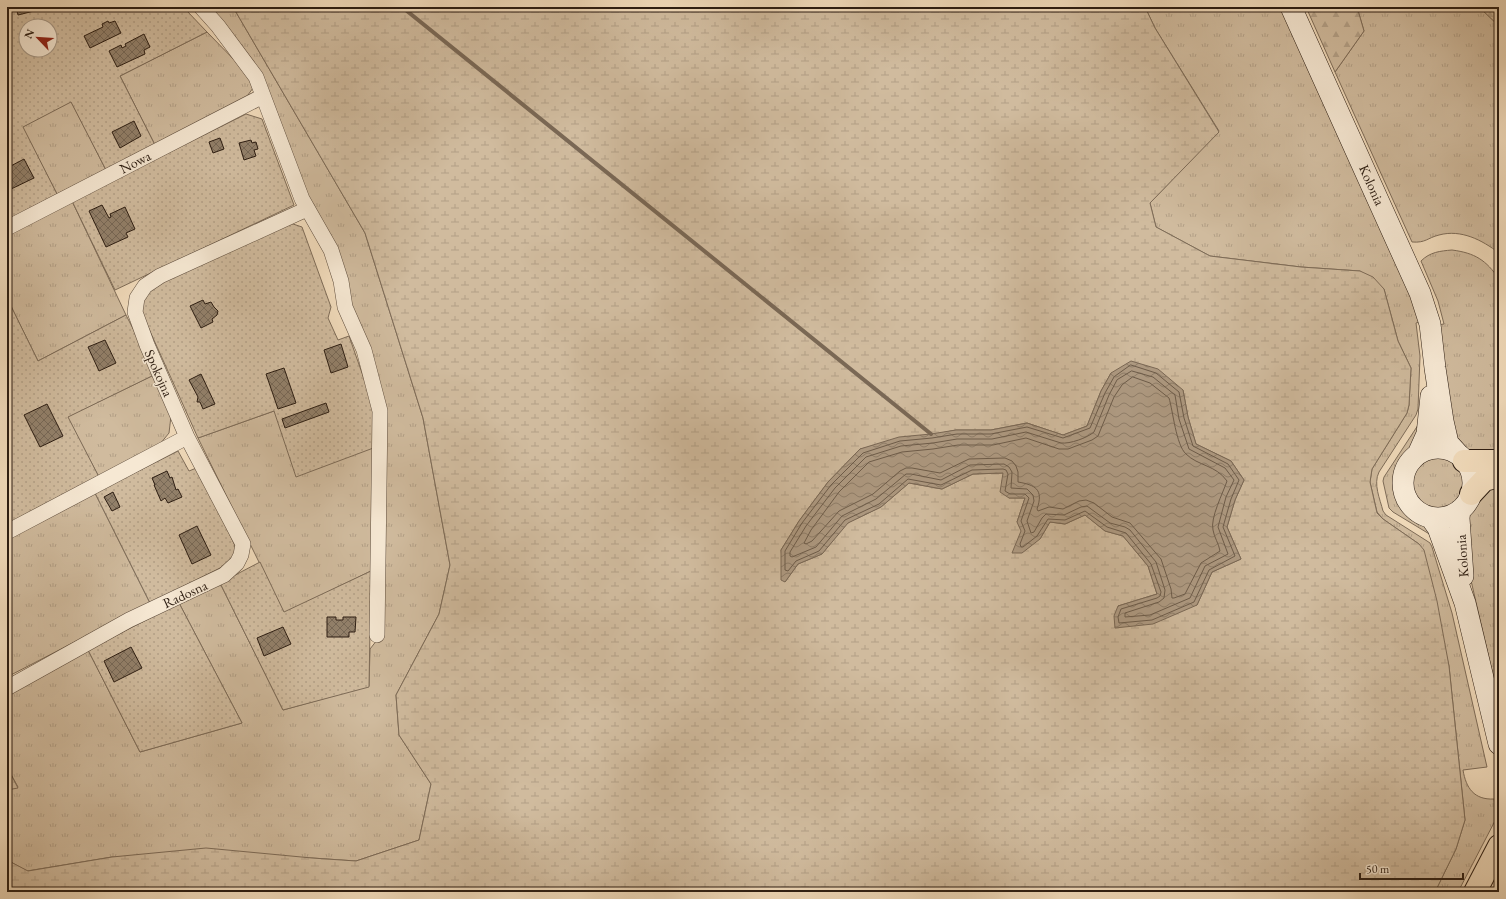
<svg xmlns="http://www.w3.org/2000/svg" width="1506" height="899" font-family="'EB Garamond',serif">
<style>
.grass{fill:url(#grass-tufts);stroke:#7e6c58}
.forest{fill:url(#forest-firs);stroke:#7e6c58}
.wetland{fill:url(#wetland-marsh);stroke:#7e6c58;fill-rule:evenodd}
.garden{fill:url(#garden-dots);stroke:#7e6c58;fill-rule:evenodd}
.water{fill:url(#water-waves);stroke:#7a6855}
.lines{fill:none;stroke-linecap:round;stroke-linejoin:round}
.shore{stroke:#6d5c4a;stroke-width:1}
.stream{stroke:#7a6855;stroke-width:4}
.building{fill:url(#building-cross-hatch);stroke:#2c1d12}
.street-casing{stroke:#5d4c3c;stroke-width:16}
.secondary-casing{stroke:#2c1d12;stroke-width:22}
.primary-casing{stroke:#2c1d12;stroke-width:24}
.highway-casing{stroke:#2c1d12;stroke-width:24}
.street{stroke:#f6e8d3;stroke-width:15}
.secondary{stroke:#f6e8d3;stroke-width:21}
.primary{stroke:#f1dbbb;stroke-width:22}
.highway{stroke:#f1dbbb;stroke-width:22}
.labels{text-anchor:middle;stroke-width:3;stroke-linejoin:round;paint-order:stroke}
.street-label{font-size:14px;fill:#2c1d12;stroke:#f6e8d3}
</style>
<defs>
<pattern id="grass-tufts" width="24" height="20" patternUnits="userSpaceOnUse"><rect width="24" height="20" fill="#d0bb9e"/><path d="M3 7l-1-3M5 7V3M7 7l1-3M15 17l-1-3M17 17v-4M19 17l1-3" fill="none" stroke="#b3a087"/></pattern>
<pattern id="forest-firs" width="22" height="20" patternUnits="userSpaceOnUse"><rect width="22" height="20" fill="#d0bb9e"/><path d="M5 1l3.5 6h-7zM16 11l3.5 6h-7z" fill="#b3a087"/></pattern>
<pattern id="wetland-marsh" width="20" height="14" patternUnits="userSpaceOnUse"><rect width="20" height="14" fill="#d0bb9e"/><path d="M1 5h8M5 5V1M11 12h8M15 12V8" fill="none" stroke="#b3a087"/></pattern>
<pattern id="garden-dots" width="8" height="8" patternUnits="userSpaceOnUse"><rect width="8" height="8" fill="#d0bb9e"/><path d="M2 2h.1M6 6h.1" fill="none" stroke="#b3a087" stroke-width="1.8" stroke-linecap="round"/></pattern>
<pattern id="water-waves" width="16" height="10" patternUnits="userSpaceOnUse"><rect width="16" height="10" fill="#ae9a82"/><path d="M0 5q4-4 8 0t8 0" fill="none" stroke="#8e7d69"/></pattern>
<pattern id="building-cross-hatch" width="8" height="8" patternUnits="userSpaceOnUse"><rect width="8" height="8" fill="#92806a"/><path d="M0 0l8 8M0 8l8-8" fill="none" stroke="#776856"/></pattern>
</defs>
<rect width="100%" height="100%" fill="#f1dbbb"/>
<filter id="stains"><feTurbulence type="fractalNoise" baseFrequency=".005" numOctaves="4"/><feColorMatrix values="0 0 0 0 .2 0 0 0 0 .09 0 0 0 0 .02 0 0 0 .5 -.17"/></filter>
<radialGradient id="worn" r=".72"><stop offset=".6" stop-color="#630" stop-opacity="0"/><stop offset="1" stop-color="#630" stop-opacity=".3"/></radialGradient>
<path class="grass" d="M208,7H233L365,233L423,418L450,565L439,614L396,695L399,735L431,784L419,840L356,861L312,858L112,857L27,871L7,860V790L18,787L7,767V692L88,650L140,752L242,723L179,603L220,583L283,710L369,686L370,649L381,635L379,391L302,192L274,109Z
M1145,7H1284L1423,321L1416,323L1420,356L1418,409L1416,415L1379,472C1373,484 1380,499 1383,511L1386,515L1427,541L1430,543L1432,547L1452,613L1487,767L1463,770C1466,788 1474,800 1494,799L1497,817L1458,892H1435L1456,849L1465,820L1449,666L1419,544L1383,519L1377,512L1370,482L1372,469L1407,413L1409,405L1411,368L1398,341L1384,289L1360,271L1301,267L1210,256L1156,227L1150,203L1219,131L1155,28Z
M1357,7H1479L1499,26V253C1482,240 1461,229 1439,235C1427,238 1426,243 1412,242L1335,72L1364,31Z
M207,32L245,71L253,88L245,99L155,145L120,76Z
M71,101L106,170L57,194L22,127Z
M72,201L126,315L38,361L7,298V235Z
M1452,250C1475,253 1486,260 1499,279V454H1469L1452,438L1436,325L1444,324L1438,301L1421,261C1430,252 1440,251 1452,250Z
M156,374L171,416L169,433L160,444L99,477L67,417Z
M274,411L376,447L371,571L284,613L198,438Z
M1424,416C1422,423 1421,437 1418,443C1415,448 1408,451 1404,456C1393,470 1392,490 1401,505C1409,518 1420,518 1427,526C1429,529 1430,532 1431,535L1393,512L1389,508L1383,481L1384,477Z
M1413 483a25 25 0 1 1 50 0a25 25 0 1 1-50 0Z
M1499,483V701L1466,559L1469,512L1474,507L1481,494Z
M95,493L150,603L7,677V538Z"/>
<path class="forest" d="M1306,7H1357L1364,31L1335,72Z
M1479,7H1499V26Z"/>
<path class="wetland" d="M233,7H1145L1155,28L1219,132L1150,203L1156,227L1210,256L1301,267L1360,271L1373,277L1384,289L1398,341L1411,368L1409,405L1407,413L1372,469L1370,482L1377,513L1383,519L1419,544L1424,550L1437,601L1449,666L1465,820L1456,849L1435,892H7V860L28,871L112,857L206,848L312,858L356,861L419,840L431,784L399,735L396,695L439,614L450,565L423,418L365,233ZM1111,373L1183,390L1188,417L1196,444L1231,461L1244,480L1235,500L1227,527L1241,559L1212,572L1197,605L1118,606L1157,594L1148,566L1123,536L1105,531L1085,515L1065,524L1050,522L1040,539L1017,522L1025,498H1009L1004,473L973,474L942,489L909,483L881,507L847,523L822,554L798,564L785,582L781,550L799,521L828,482L860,449L956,430H991L1027,423L1063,435L1087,426L1101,391Z"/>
<path class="garden" d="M7,7H185L187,11L207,32L120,76L155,145L106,170L71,102L23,127L57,194L7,220ZM26,26H50V50H26Z
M246,114L262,119L294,205L115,290L72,201Z
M290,223L302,227L331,307L328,318L338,340L349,336L376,413V447L296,477L274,411L198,438L140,309L148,289Z
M7,298L38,361L126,315L156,374L68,417L99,477L12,522L7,513Z
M178,451L189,471L199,467L236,548L232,562L150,603L95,493Z
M260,562L284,612L371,571L369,687L283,710L220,583Z
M179,603L242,723L140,752L88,650Z
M7,767L18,788L7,790Z"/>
<path class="water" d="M1131,361L1158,369L1183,390L1188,417L1196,444L1231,461L1244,480L1235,500L1227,527L1241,559L1212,572L1197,605L1153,624L1115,628L1114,616L1118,606L1157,594L1148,566L1123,536L1105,531L1085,515L1065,524L1050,522L1040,539L1022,553H1012L1021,531L1017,522L1025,498H1009L1000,492L1003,473L973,474L942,489L909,483L881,507L848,523L822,554L798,564L785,582L781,580V550L799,521L828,482L860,449L899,437L931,434L956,430H991L1027,423L1063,435L1087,426L1101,391L1111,373Z"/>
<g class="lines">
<path class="shore" d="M1131,365L1156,373L1179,392L1184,418L1193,446L1228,464L1239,480L1231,499L1223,527L1235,556L1209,570L1194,602L1152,620L1119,623L1118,617L1121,609L1157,598L1160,596L1161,592L1151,564L1126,533L1107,527L1085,511L1065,520L1048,519L1037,536L1023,547H1021L1020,544L1025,531L1021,521L1029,498L1025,494H1010L1005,491L1008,474L1006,470L1003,469L972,470L941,485L908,479L879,504L845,520L819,551L796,561L788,571L785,570V551L802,523L831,485L863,453L900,441L932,438L957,434H991L1027,427L1063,438L1090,428L1105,393L1114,377Z
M1132,371L1153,377L1175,395L1179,419L1189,449L1225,468L1234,480L1226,497L1218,527L1228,554L1205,566L1190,598L1150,615L1125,617V613L1159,602L1164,598L1165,590L1156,562L1130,530L1125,527L1110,523L1087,506L1081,507L1064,515L1046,514L1042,518L1034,532L1031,533L1027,521L1034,501L1033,495L1027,489L1011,488L1012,472L1009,467L1004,464L970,465L941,480L911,474H906L876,499L842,516L816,547L792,557L790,556V552L806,526L835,488L866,457L901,446L933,443L957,439H992L1026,432L1061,443C1070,444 1087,438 1094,432L1109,395L1117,380Z
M1133,377L1150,383L1169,398C1173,411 1176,445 1186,454C1198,466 1216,465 1227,481C1223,493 1210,518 1213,530C1214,537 1219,544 1220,551L1201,563L1185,594L1174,598H1172L1171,589L1161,559L1130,523L1112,517L1094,503L1086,500L1079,501L1063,509L1049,507L1038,511L1037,509C1044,489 1035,485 1018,482V472L1016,466L1012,461L1005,458L969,459L940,473L912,468H906L900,471L873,494L839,511L812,541L806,544L804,543L811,530L839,492L869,462L902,452L933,449L958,445H993L1026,438L1059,449H1068L1092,440L1098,436L1114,397L1122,385Z"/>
<path class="stream" d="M402,7L931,434"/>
</g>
<path class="building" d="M16,7H33L34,11L18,15Z
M108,21L109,23L115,21L121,33L90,48L84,36L103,27L102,24Z
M144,34L150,47L144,50L145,54L117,67L109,51L121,45L122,48L126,46L125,44Z
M134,121L141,136L120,148L112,132Z
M220,138L224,149L213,153L209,142Z
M251,140L252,143L256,142L258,149L254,150L256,156L244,160L239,143Z
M24,159L34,178L9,190L7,187V168Z
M102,205L109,218L111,217L110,214L125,207L135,229L126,233L128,237L106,247L89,211Z
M203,300L205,304L211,302L214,307L218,311L217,315L212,319L213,322L201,328L190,306Z
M105,340L116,363L99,371L88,347Z
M341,344L348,367L331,373L324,350Z
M284,368L296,403L278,409L266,374Z
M201,374L215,404L203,409L200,402H197L198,397L189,380Z
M326,403L329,412L285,428L282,419Z
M47,404L63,436L40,447L24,415Z
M167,471L170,478L172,477L176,490L178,489L182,497L168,503L165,498L161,501L154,485H155L152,478Z
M113,492L120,507L112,511L104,497Z
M197,526L211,555L192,564L179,535Z
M327,617H336V620H343V617H356L355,632H349V637H327Z
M283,627L291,644L264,656L257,638Z
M131,647L142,668L114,682L104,661Z"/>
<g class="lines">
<g class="street-casing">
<path id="street" d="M201,7L218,26L256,77L302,199L331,250L341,281L345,307L364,350L380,411L377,635
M7,228L263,96
M7,532L187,437L147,345L135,312L137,298L145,286L160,276L307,209
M7,688L129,620L224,575L237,563L241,555L243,544L187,437"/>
</g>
<g class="secondary-casing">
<path id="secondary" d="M1291,7L1420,293L1430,324L1435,368L1443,421L1448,443L1458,454
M1403 483a35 35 0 1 1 70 0a35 35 0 1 1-70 0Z
M1418,454L1427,434L1431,396
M1460,510L1459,518L1463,576
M1431,518L1438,528L1465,603L1499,744"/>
</g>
<g class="primary-casing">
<path id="primary" d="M1471,494L1484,480L1499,476
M1475,892L1499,846"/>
</g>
<g class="highway-casing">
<path id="highway" d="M1464,461H1499"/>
</g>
<use href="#street" class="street"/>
<use href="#secondary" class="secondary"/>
<use href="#primary" class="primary"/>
<use href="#highway" class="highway"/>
</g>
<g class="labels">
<g class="street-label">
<text transform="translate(135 162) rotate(-27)" y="5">Nowa</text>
<text transform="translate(1372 185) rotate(66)" y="5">Kolonia</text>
<text transform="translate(159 373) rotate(66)" y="5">Spokojna</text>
<text transform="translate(1462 556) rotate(-94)" y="5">Kolonia</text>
<text transform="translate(185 594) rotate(-25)" y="5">Radosna</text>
</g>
</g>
<rect width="1506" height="899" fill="none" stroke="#f1dbbb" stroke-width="24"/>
<rect x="8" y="8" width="1490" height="883" fill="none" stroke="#2c1d12" stroke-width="2"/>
<rect x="12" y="12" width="1482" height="875" fill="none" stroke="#2c1d12"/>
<g transform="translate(38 38) rotate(295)"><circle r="19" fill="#f6e8d3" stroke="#a59786"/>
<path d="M0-3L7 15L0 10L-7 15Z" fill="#8f2418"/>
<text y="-6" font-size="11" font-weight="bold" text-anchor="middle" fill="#2c1d12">N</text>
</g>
<path d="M1360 873v6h103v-6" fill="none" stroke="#2c1d12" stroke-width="2"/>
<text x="1366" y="873" font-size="12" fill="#2c1d12" stroke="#f6e8d3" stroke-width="3" paint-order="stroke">50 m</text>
<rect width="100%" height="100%" filter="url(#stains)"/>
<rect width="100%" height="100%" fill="url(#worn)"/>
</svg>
